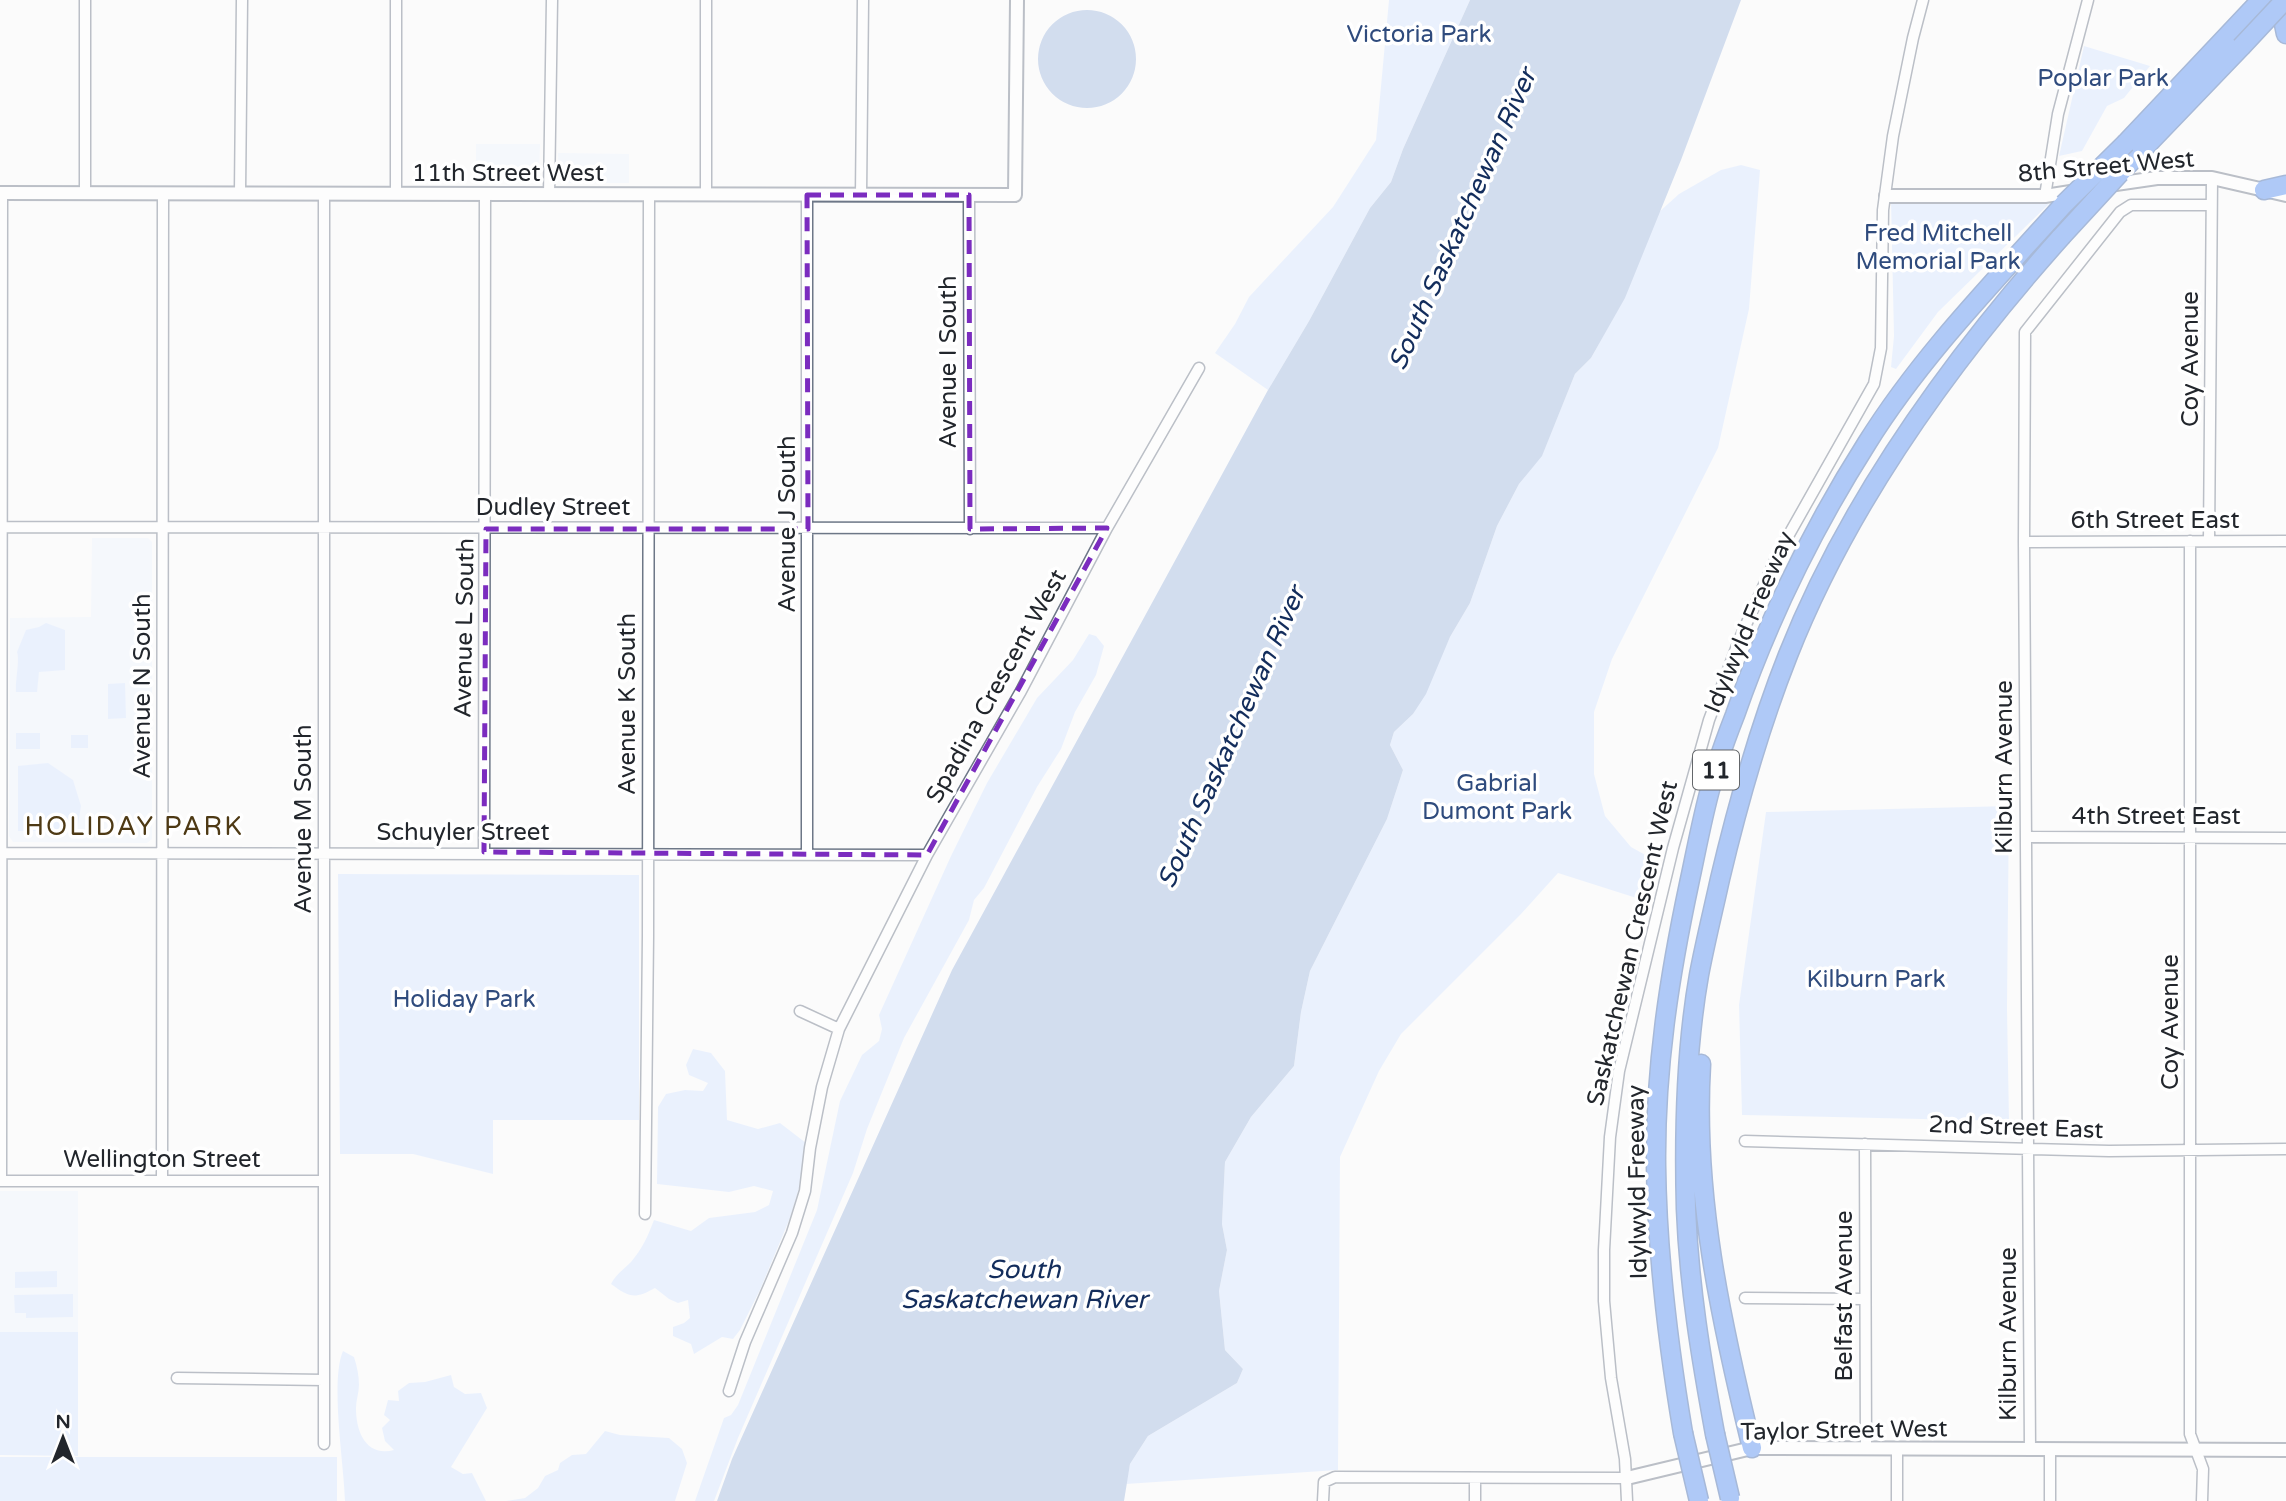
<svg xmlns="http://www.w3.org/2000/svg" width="2286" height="1501" font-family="'Varela Round',sans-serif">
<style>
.built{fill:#edf3fd}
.green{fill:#d6e5ff}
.water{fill:#a1b8de}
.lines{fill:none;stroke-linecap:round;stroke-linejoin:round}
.minor-casing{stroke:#6d7787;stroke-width:13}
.tertiary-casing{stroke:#6d7787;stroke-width:16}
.motorway-casing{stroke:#4269ad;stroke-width:21}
.minor{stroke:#fff;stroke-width:10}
.tertiary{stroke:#fff;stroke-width:12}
.motorway{stroke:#538df2;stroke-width:18}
.motorway-bridge-casing{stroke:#4269ad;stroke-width:21;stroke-linecap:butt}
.motorway-bridge{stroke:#538df2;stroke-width:18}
.marked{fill:none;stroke:#7b2cbf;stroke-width:5;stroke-dasharray:14 9;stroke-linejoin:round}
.labels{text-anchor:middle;stroke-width:7;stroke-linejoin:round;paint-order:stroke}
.shield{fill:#fff;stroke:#64676b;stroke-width:2}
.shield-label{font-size:23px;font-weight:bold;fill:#22262c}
.park-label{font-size:24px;fill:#2f4b7d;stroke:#fff}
.street-label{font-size:24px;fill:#22262c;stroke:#fff}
.water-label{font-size:26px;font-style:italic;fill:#132d5c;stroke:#fff}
.neighbourhood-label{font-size:26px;letter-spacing:2px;fill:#4e3a15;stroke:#fff}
</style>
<rect width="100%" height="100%" fill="#fbfbfb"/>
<path class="built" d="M476,144H540L539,174L535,179L529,181L476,179Z
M558,153L629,154V183H565L559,177Z
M92,538H148L152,542V839L147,843L13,842L9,836L10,618L91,617Z
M0,1191H78V1332H0Z"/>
<path class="green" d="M1389,0H1470L1403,149L1391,182L1370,208L1309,321L1268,390L1215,353L1235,324L1249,297L1333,207L1376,140Z
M2084,46L2150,66L2124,98L2107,106L2082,151L2059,156Z
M1741,165L1760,170L1749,309L1718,448L1612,659L1594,712V774L1605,816L1631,847L1658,862L1649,902L1558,873L1521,914L1401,1034L1379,1071L1340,1157L1338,1470L1126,1484L1130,1464L1148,1436L1237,1383L1243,1369L1225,1350L1219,1291L1227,1250L1222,1224L1225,1162L1251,1117L1294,1066L1301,1012L1310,971L1387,819L1403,770L1390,745L1394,732L1413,714L1450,637L1470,603L1497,526L1519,484L1542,455L1575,374L1591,358L1625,297L1658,213L1679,194L1721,170Z
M2055,198L1938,312L1896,369L1891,367L1894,336L1891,201Z
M46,623L65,630V670L39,672L37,692H16C15,681 20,659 17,652L26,630L39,627Z
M1089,634L1096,636L1104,646L1096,675L1075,712L1061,749L1037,787L984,888L974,900L969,920L904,1038L867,1129L853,1173L738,1438L714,1501H695L724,1418L731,1415L738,1405L817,1210L840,1101L862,1055L879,1041L882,1029L879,1015L951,856L987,783L1037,698L1073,660Z
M125,683L126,718L108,719V684Z
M16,733H40V749H16Z
M71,735H88V748H71Z
M48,763L73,780L81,806L77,830L18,831V766Z
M2009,806L2007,1008L2009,1121L1742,1115L1739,1005L1766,812Z
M338,874L639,875V1120H493V1174L413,1154H340Z
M693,1049L711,1053L725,1071L727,1120L758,1129L780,1123L806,1143L799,1188L790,1218L760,1290L740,1330L733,1339L722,1337L694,1354L691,1344L673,1336V1327L684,1323L690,1318L688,1300L678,1303L669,1299L655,1288C634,1300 629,1297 611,1284C616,1274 623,1270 631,1262C642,1249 648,1236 654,1220L691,1231L709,1218L755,1212L769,1205L773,1191L754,1186L729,1192L657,1184L658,1107L666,1094L685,1090L703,1091L708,1083L689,1075L686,1065Z
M57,1271V1287L15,1288V1272Z
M73,1294V1317L26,1318V1313H15L14,1295Z
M0,1332H78V1456L0,1455Z
M343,1351L354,1357C357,1366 359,1376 359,1385C359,1393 356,1400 356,1408C356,1432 366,1457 394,1450L385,1441L382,1428L390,1420L384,1415L388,1400L399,1401L398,1391L409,1383L425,1382L451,1375L454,1387L465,1394L481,1393L487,1408L451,1467L463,1474L472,1473L486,1501H345C344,1464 330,1381 343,1351Z
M605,1431L620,1435L669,1438L682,1449L687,1463L675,1501H506L525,1498L538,1488L545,1476L558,1470L560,1463L572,1455L586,1454Z
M0,1457H337V1501H0Z"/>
<path class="water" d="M1470,0H1741L1681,160L1625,298L1591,358L1575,374L1542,456L1519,484L1497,526L1470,603L1450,637L1426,694L1413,714L1394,732L1390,745L1403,770L1387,819L1310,971L1301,1012L1294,1066L1251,1117L1225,1162L1222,1224L1227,1250L1219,1291L1225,1350L1243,1369L1237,1383L1148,1436L1130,1464L1124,1501H717L732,1459L952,970L1268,390L1309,321L1370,208L1391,182L1403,149Z
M1038 59a49 49 0 1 1 98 0a49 49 0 1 1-98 0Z"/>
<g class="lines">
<g class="minor-casing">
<path id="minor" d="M396,0V194
M85,192V0
M240,192L242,0
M324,194V1444
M549,195L552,0
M706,195V0
M861,195L863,0
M969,195L970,529
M2045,196L2058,114L2088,0
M0,527L1107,528
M2190,541V1434L2203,1469L2202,1501
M2209,541L2212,178
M2024,542L2286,541
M2026,837L2286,838
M484,852L485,194
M0,853L927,855
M807,853V195
M800,1011L839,1029
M1745,1141L2109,1151L2286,1149
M1865,1144L1866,1449
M162,1179L163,193
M0,1181H323
M1,1181L2,193
M645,1214L648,936L649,195
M1745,1298L1864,1299
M177,1378L324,1380
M729,1391L745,1342L792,1233L805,1191L810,1148L822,1087L839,1029L927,855L1021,691L1107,528L1199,368
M2030,1449L2024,542L2025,332L2120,212L2131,205H2211
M2050,1449V1501
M1323,1501L1324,1482L1335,1477L1627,1478
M1475,1501V1478
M1627,1501L1625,1459L1611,1378L1604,1301V1250L1610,1137L1619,1071L1673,848L1709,720L1740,638L1778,554L1874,384L1881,348L1883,210L1893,136L1913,38L1923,0
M1897,1501V1449"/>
</g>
<g class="tertiary-casing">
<path id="tertiary" d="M2109,185L2157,178H2212L2286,195
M0,193L1015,195L1017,0
M1886,196H2045L2077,191
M1627,1478L1752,1448L2286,1450"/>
</g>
<g class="motorway-casing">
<path id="motorway" d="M2279,0L2286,34
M2126,143L2261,0
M2120,173L2241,47
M2264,190L2286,185
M1701,1064C1693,1194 1721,1322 1752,1448
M1683,1433C1668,1344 1657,1255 1656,1165C1655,1069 1669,978 1689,884C1696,852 1702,818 1711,786C1717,762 1726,738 1735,715C1768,620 1813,528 1867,443C1922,355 1995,281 2064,204
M1715,1434C1701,1358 1689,1286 1686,1209C1684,1134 1686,1048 1699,975C1705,943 1713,911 1720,879C1738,803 1759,728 1788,655C1848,503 1952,359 2061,237"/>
</g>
<use href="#minor" class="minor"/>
<use href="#tertiary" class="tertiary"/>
<use href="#motorway" class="motorway"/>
<g class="motorway-bridge-casing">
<path id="motorway-bridge" d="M2241,47L2285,0
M2064,204L2126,143
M2061,237L2120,173
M1683,1433L1699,1501
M1715,1434L1730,1498"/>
</g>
<use href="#motorway-bridge" class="motorway-bridge"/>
</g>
<path d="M0 0H2286V1501H0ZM807,195H969L970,529L1107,528L927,855L484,852L486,529H808Z" fill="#fbfbfb" fill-opacity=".55" fill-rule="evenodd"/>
<path class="marked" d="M807,195H969L970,529L1107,528L927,855L484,852L486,529H808Z"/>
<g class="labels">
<rect class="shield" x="1693" y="750.5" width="46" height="39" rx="5"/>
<g class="shield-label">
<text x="1716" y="778">11</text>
</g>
<g class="park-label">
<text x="1419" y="42">Victoria Park</text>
<text x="2103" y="86">Poplar Park</text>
<text x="1938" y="241">Fred Mitchell<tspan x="1938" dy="28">Memorial Park</tspan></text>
<text x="1497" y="791">Gabrial<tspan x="1497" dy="28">Dumont Park</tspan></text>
<text x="1876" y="987">Kilburn Park</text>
<text x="464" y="1007">Holiday Park</text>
</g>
<g class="street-label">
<text transform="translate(2106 166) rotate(-5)" y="8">8th Street West</text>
<text x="508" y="181">11th Street West</text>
<text transform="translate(2190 359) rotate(-90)" y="8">Coy Avenue</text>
<text transform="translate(948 362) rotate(-90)" y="8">Avenue I South</text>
<text x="553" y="515">Dudley Street</text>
<text x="2155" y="528">6th Street East</text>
<text transform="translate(787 524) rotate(-90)" y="8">Avenue J South</text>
<text transform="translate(1749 622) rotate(-67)" y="8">Idylwyld Freeway</text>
<text transform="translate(464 628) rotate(-89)" y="8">Avenue L South</text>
<text transform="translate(142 686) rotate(-90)" y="8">Avenue N South</text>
<text transform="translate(996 686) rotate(-61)" y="8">Spadina Crescent West</text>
<text transform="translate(627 704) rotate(-90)" y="8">Avenue K South</text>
<text transform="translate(2004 767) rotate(-90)" y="8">Kilburn Avenue</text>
<text x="2156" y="824">4th Street East</text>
<text transform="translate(303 819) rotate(-90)" y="8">Avenue M South</text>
<text x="463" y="840">Schuyler Street</text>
<text transform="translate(1632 943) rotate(-77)" y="8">Saskatchewan Crescent West</text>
<text transform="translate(2170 1022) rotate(-90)" y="8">Coy Avenue</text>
<text transform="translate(2016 1127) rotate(2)" y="8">2nd Street East</text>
<text x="162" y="1167">Wellington Street</text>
<text transform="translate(1637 1182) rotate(-91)" y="8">Idylwyld Freeway</text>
<text transform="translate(1844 1296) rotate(-90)" y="8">Belfast Avenue</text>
<text transform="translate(2008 1334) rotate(-90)" y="8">Kilburn Avenue</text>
<text transform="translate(1844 1430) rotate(-1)" y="8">Taylor Street West</text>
</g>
<g class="water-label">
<text transform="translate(1462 219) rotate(-66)" y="9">South Saskatchewan River</text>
<text transform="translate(1231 737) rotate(-66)" y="9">South Saskatchewan River</text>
<text x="1024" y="1278">South<tspan x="1024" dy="30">Saskatchewan River</tspan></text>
</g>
<g class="neighbourhood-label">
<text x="134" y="835">HOLIDAY PARK</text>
</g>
</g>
<g transform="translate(63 1438)" stroke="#ffffff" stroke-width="5" paint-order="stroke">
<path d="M0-5L12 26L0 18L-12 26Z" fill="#22262c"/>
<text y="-10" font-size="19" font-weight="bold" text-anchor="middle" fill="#22262c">N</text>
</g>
</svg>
